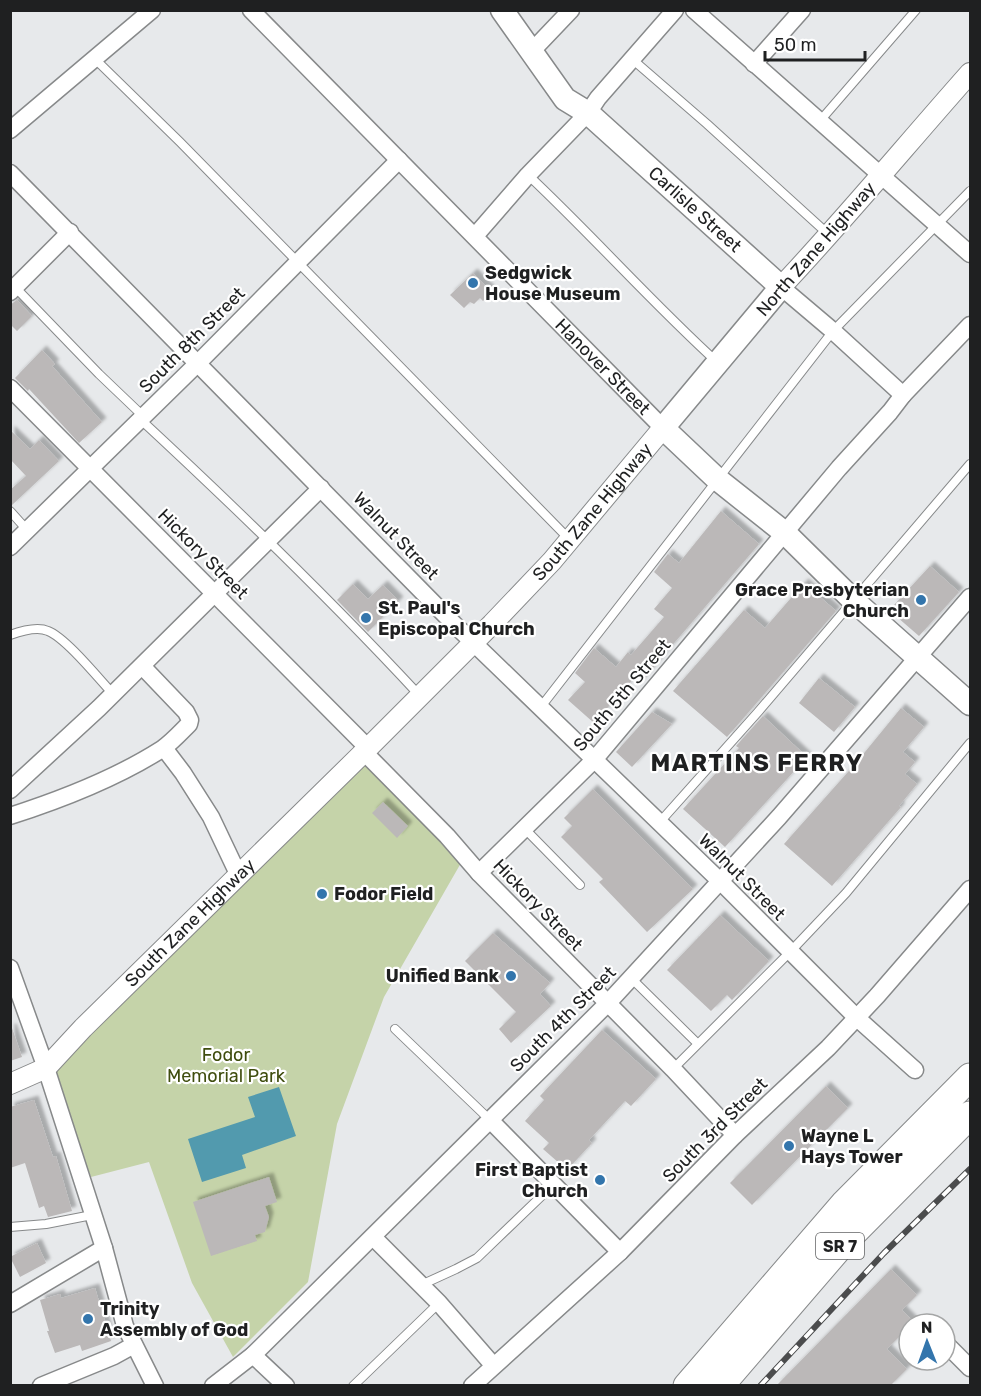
<svg xmlns="http://www.w3.org/2000/svg" width="981" height="1396" font-family="Rubik,sans-serif">
<style>
.green{fill:#c5d3a9}
.water{fill:#529aae}
.building{fill:#bbb8b8;filter:url(#shadow)}
.lines{fill:none;stroke-linecap:round;stroke-linejoin:round}
.service-casing{stroke:#87898a;stroke-width:10}
.minor-casing{stroke:#87898a;stroke-width:19}
.tertiary-casing{stroke:#87898a;stroke-width:22}
.secondary-casing{stroke:#87898a;stroke-width:25}
.trunk-casing{stroke:#87898a;stroke-width:29}
.service{stroke:#fff;stroke-width:8}
.minor{stroke:#fff;stroke-width:16}
.tertiary{stroke:#fff;stroke-width:20}
.secondary{stroke:#fff;stroke-width:22}
.trunk{stroke:#fff;stroke-width:27}
.rail-casing{stroke:#4b4c4d;stroke-width:6}
.rail{stroke:#fff;stroke-width:4;stroke-dasharray:11;stroke-linecap:butt}
.poi-dot{fill:#3375ac;stroke:#fff;stroke-width:2}
.labels{text-anchor:middle;stroke-width:4.5;stroke-linejoin:round;paint-order:stroke}
.shield{fill:#fff;stroke:#626364;stroke-width:1.5}
.shield-label{font-size:16px;font-weight:bold;fill:#1f2021}
.street-label{font-size:18px;fill:#1f2021;stroke:#fff}
.poi-label{font-size:18px;font-weight:bold;fill:#1f2021;stroke:#fff;text-anchor:start}
.park-label{font-size:18px;fill:#3f4d0e;stroke:#fff}
.district-label{font-size:24px;font-weight:bold;letter-spacing:1.5px;fill:#1f2021;stroke:#fff}
</style>
<defs>
<filter id="shadow"><feDropShadow dx="4.5" dy="-4.5" stdDeviation="1.5" flood-color="#0004"/></filter>
</defs>
<rect width="100%" height="100%" fill="#e7e9eb"/>
<path class="green" d="M369,757L465,856L384,997L337,1124L308,1282L233,1357L192,1283L149,1162L91,1177L49,1064Z"/>
<path class="water" d="M279,1087L296,1136L242,1155L246,1168L202,1182L188,1139L255,1117L248,1097Z"/>
<path class="building" d="M473,273L492,292L483,301L480,298L474,304L470,302L464,308L450,295Z
M17,300L32,316L17,331L10,324V305Z
M42,350L55,364L52,366L102,422L79,443L29,389L28,391L15,378Z
M10,430L30,449L39,440L59,461L12,505H10V490L26,476L10,459Z
M721,511L759,544L639,684L633,679L594,723L568,700L585,682L575,673L594,648L616,667L628,652L631,655L664,617L654,609L672,588L654,572L668,554L679,563Z
M930,566L959,592L919,636L897,617L902,612L894,605Z
M804,583L836,611L727,737L673,691L744,610L765,628Z
M353,584L368,599L383,585L399,601L368,632L337,600Z
M819,678L855,707L834,732L799,703Z
M901,708L924,727L903,752L915,762L905,774L917,784L899,806L901,807L832,886L784,844L856,763Z
M652,712L672,724L632,767L616,752Z
M763,716L807,757L725,847L683,809L739,748L736,746Z
M593,789L693,889L647,932L599,882L603,879L561,837L572,826L564,818Z
M383,802L408,826L397,838L372,813Z
M720,915L769,961L732,1000L727,995L711,1011L667,970Z
M493,933L550,983L540,994L551,1006L511,1043L499,1029L516,1012L465,961Z
M10,1028H12L22,1057L10,1061Z
M602,1030L656,1079L631,1106L625,1101L589,1140L592,1143L567,1170L543,1149L549,1143L525,1121L544,1100L540,1096Z
M826,1086L848,1108L752,1205L730,1183Z
M34,1100L53,1157L56,1156L72,1211L48,1217L44,1206L39,1208L25,1163L10,1168V1107Z
M269,1177L277,1202L265,1206L269,1217L265,1232L255,1235L257,1241L211,1256L193,1202Z
M37,1243L46,1263L20,1277L10,1257Z
M891,1269L917,1295L902,1310L914,1322L909,1324V1327L887,1349L907,1369L890,1386H776Z
M95,1288L111,1341L82,1351L80,1345L55,1353L47,1331H49L40,1300L60,1294L61,1298Z"/>
<g class="lines">
<g class="service-casing">
<path id="service" d="M95,59L180,142L569,539
M632,59L707,124L828,234
M819,122L916,10
M528,175C593,236 652,303 718,363
M13,285L99,374L143,416
M140,419C236,508 331,600 420,696
M10,511L28,531
M10,635C21,631 37,626 48,631C66,638 99,679 113,694
M540,708L833,331L970,191
M659,823L758,712L970,464
M524,828L580,885
M631,978L698,1044
M395,1029L490,1120
M673,1069L790,952L846,893L970,743
M10,1227L46,1224L92,1215
M421,1285L456,1269L477,1258L554,1184
M353,1386L439,1303"/>
</g>
<g class="minor-casing">
<g id="minor">
<path id="s1" d="M251,10L663,428"/>
<path d="M694,10L970,254"/>
<path d="M531,52L571,10"/>
<path d="M754,64L802,10"/>
<path d="M10,130L152,10"/>
<path d="M10,173L454,624L720,881L857,1018L915,1070"/>
<path d="M475,236L528,175L588,113L598,98L675,10"/>
<path d="M781,287L833,331L903,395"/>
<path d="M10,292L70,232"/>
<path d="M10,388L368,748L364,752L447,836L479,873L673,1069L735,1135"/>
<path d="M10,547L198,363L399,160"/>
<path d="M164,748L183,773L211,817L239,876"/>
<path d="M10,790L99,708L321,488"/>
<path d="M10,816C63,799 115,779 162,749C172,742 181,732 189,724L190,720L186,712L142,666"/>
<path d="M479,873L594,760L839,468L890,412L903,395L970,325"/>
<path d="M10,968L46,1068L104,1248L125,1326L155,1386"/>
<path d="M490,1120L620,1252"/>
<path d="M373,1237L439,1303L493,1365"/>
<path d="M10,1304L104,1248"/>
<path d="M945,1343L970,1368"/>
<path d="M253,1355L286,1386"/>
<path d="M41,1386L114,1356L134,1345"/>
<path d="M213,1386L253,1355L607,1004L779,817L970,597"/>
<path d="M472,1386L620,1252L735,1135L828,1048L877,996L970,889"/>
</g>
</g>
<g class="tertiary-casing">
<g id="tertiary">
<path d="M781,287C846,218 907,144 970,73"/>
<path id="s2" d="M368,748L492,624L552,561L663,428"/>
<path id="s3" d="M10,1084L46,1068L83,1028L364,752"/>
</g>
</g>
<g class="secondary-casing">
<g id="secondary">
<path id="s4" d="M502,10L565,99L588,113L781,287L663,428L717,479L785,533L853,600L970,704"/>
</g>
</g>
<g class="trunk-casing">
<path id="trunk" d="M687,1386L844,1204L970,1077
M720,1386L843,1243L970,1115"/>
</g>
<use href="#service" class="service"/>
<use href="#minor" class="minor"/>
<use href="#tertiary" class="tertiary"/>
<use href="#secondary" class="secondary"/>
<use href="#trunk" class="trunk"/>
<g class="rail-casing">
<path id="rail" d="M760,1386L884,1253L970,1169"/>
</g>
<use href="#rail" class="rail"/>
</g>
<g class="poi-dot">
<circle cx="473" cy="283" r="6"/>
<circle cx="921" cy="600" r="6"/>
<circle cx="366" cy="618" r="6"/>
<circle cx="322" cy="894" r="6"/>
<circle cx="511" cy="976" r="6"/>
<circle cx="789" cy="1146" r="6"/>
<circle cx="600" cy="1180" r="6"/>
<circle cx="88" cy="1319" r="6"/>
</g>
<g class="labels">
<rect class="shield" x="816" y="1233" width="48" height="26" rx="4.5"/>
<g class="shield-label">
<text x="840" y="1252">SR 7</text>
</g>
<g class="street-label">
<text dy="6" stroke="none"><textPath href="#s4" startOffset="280">Carlisle Street</textPath></text>
<text transform="translate(816 249) rotate(-49)" y="6">North Zane Highway</text>
<text transform="translate(192 340) rotate(-45)" y="6">South 8th Street</text>
<text dy="6" stroke="none"><textPath href="#s1" startOffset="501">Hanover Street</textPath></text>
<text dy="6" stroke="none"><textPath href="#s2" startOffset="326">South Zane Highway</textPath></text>
<text transform="translate(396 536) rotate(46)" y="6">Walnut Street</text>
<text transform="translate(203 554) rotate(45)" y="6">Hickory Street</text>
<text transform="translate(622 695) rotate(-50)" y="6">South 5th Street</text>
<text transform="translate(742 877) rotate(45)" y="6">Walnut Street</text>
<text transform="translate(538 905) rotate(46)" y="6">Hickory Street</text>
<text dy="6" stroke="none"><textPath href="#s3" startOffset="244">South Zane Highway</textPath></text>
<text transform="translate(563 1019) rotate(-45)" y="6">South 4th Street</text>
<text transform="translate(715 1130) rotate(-45)" y="6">South 3rd Street</text>
</g>
<g class="poi-label">
<text x="485" y="279">Sedgwick<tspan x="485" dy="21">House Museum</tspan></text>
<text x="909" y="596" text-anchor="end">Grace Presbyterian<tspan x="909" dy="21">Church</tspan></text>
<text x="378" y="614">St. Paul's<tspan x="378" dy="21">Episcopal Church</tspan></text>
<text x="334" y="900">Fodor Field</text>
<text x="499" y="982" text-anchor="end">Unified Bank</text>
<text x="801" y="1142">Wayne L<tspan x="801" dy="21">Hays Tower</tspan></text>
<text x="588" y="1176" text-anchor="end">First Baptist<tspan x="588" dy="21">Church</tspan></text>
<text x="100" y="1315">Trinity<tspan x="100" dy="21">Assembly of God</tspan></text>
</g>
<g class="park-label">
<text x="226" y="1061">Fodor<tspan x="226" dy="21">Memorial Park</tspan></text>
</g>
<g class="district-label">
<text x="757" y="771">MARTINS FERRY</text>
</g>
</g>
<rect width="981" height="1396" fill="none" stroke="#1f2021" stroke-width="24"/>
<g transform="translate(927 1342) rotate(359)"><circle r="28" fill="#ffffff" stroke="#a5a6a6" stroke-width="1.5"/>
<path d="M0-4.5L10 22L0 15L-10 22Z" fill="#3375ac"/>
<text y="-9" font-size="16" font-weight="bold" text-anchor="middle" fill="#1f2021">N</text>
</g>
<path d="M765 51v9h100v-9" fill="none" stroke="#1f2021" stroke-width="3"/>
<text x="774" y="51" font-size="18" fill="#1f2021" stroke="#ffffff" stroke-width="4.5" paint-order="stroke">50 m</text>
</svg>
